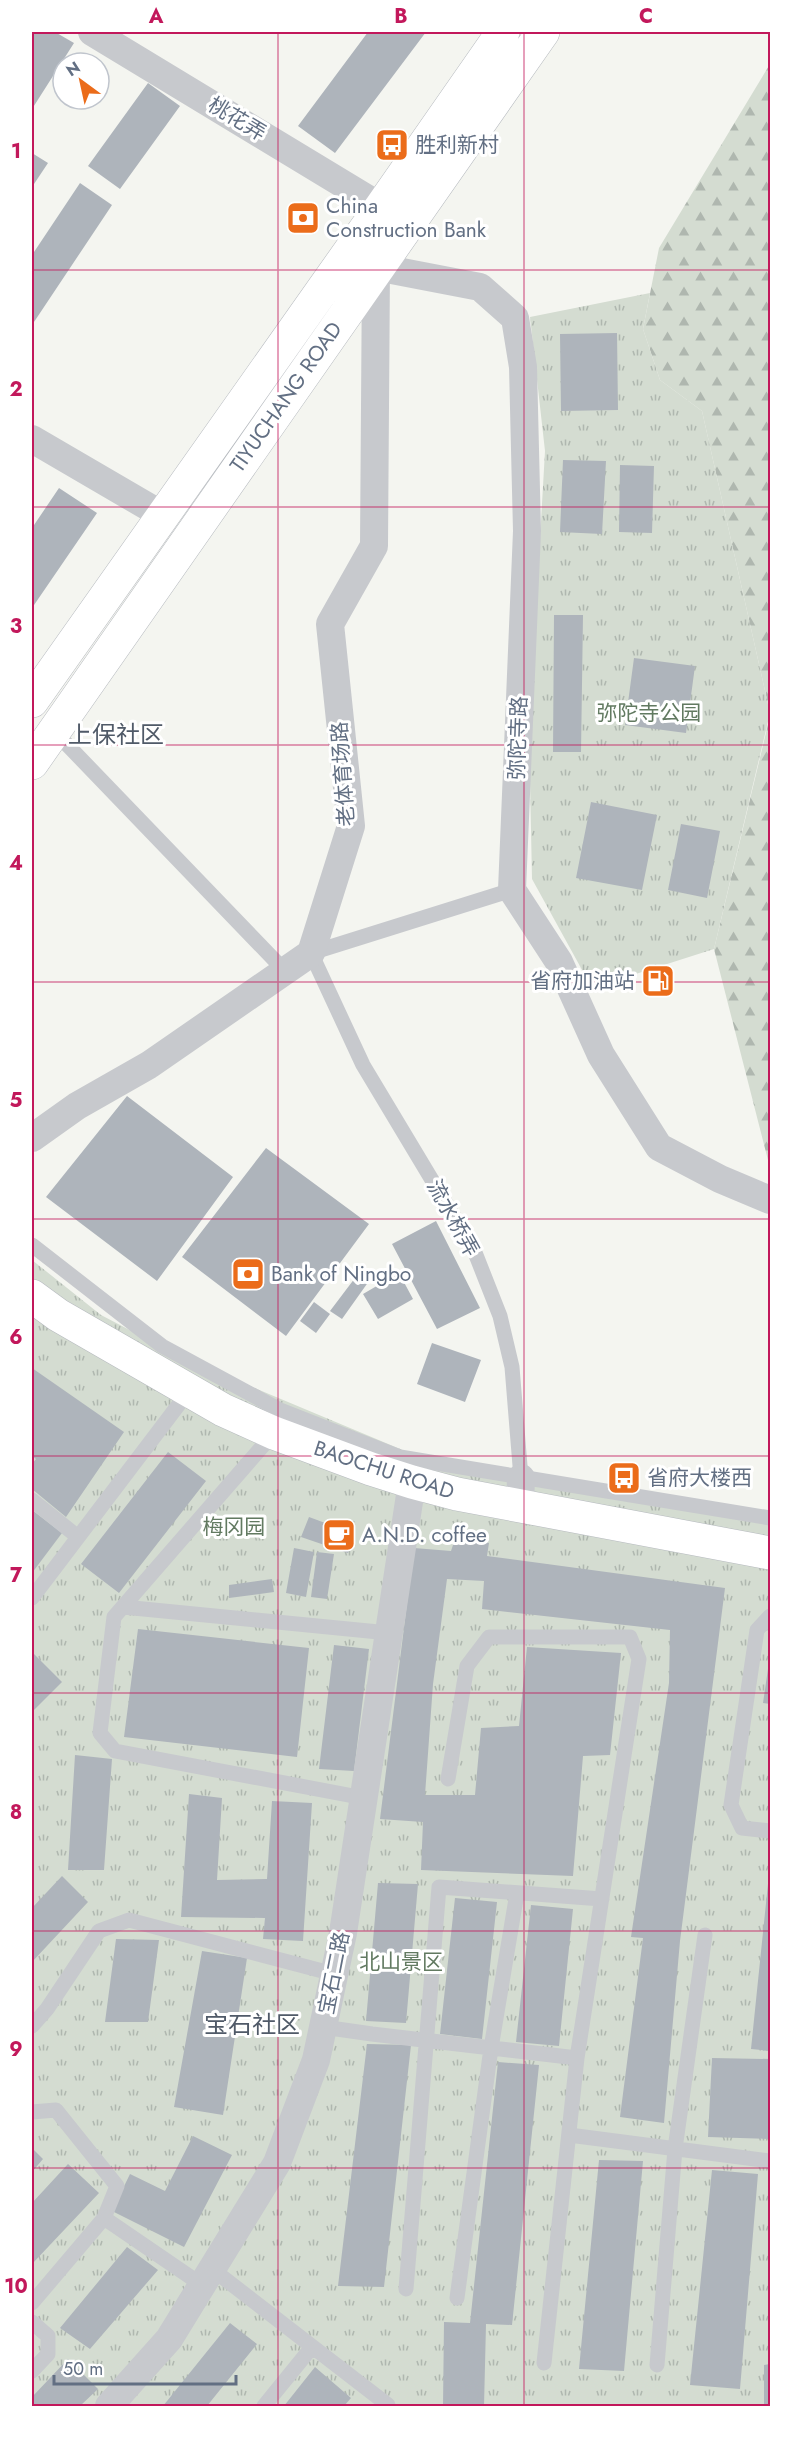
<svg xmlns="http://www.w3.org/2000/svg" width="802" height="2438" font-family="Jost,'Noto Sans SC',sans-serif">
<style>
.forest{fill:url(#forest-firs)}
.park{fill:url(#park-tufts)}
.building{fill:#aeb4bb}
.lines{fill:none;stroke-linecap:round;stroke-linejoin:round}
.secondary-casing{stroke:#b6babf;stroke-width:34}
.lane{stroke:#c7c9cd;stroke-width:15}
.street{stroke:#c7c9cd;stroke-width:28}
.secondary{stroke:#fff;stroke-width:33}
.grid{fill:none;stroke:#c2185b;stroke-width:1.5;stroke-opacity:0.55}
.labels{text-anchor:middle;stroke-width:6;stroke-linejoin:round;paint-order:stroke}
.street-label{font-size:21px;fill:#626f83;stroke:#fff}
.poi-label{font-size:21px;fill:#626f83;stroke:#fff;text-anchor:start}
.park-label{font-size:21px;fill:#627a61;stroke:#fff}
.quarter-label{font-size:24px;fill:#505a68;stroke:#fff}
.neatline{fill:none;stroke:#c2185b;stroke-width:2}
.grid-label{font-size:20px;text-anchor:middle;font-weight:bold;fill:#c2185b}
</style>
<defs>
<pattern id="forest-firs" width="22" height="20" patternUnits="userSpaceOnUse" patternTransform="scale(1.5)"><rect width="22" height="20" fill="#d4dcd1"/><path d="M5 1l3.5 6h-7zM16 11l3.5 6h-7z" fill="#afb7af"/></pattern>
<pattern id="park-tufts" width="24" height="20" patternUnits="userSpaceOnUse" patternTransform="scale(1.5)"><rect width="24" height="20" fill="#d4dcd1"/><path d="M3 7l-1-3M5 7V3M7 7l1-3M15 17l-1-3M17 17v-4M19 17l1-3" fill="none" stroke="#afb7af"/></pattern>
</defs>
<rect width="100%" height="100%" fill="#f4f5f0"/>
<path class="forest" d="M770,64V713L702,411L660,380L643,329L659,248Z
M770,716V1168L714,949Z"/>
<path class="park" d="M650,293L643,329L660,380L702,411L770,713L714,949L592,988L532,879L529,733L545,451L530,317Z
M32,1260L101,1315L181,1357L436,1464L770,1518V2406H32Z"/>
<path class="building" d="M32,32H55L74,43L32,109Z
M368,32H426L335,153L298,126Z
M148,83L180,106L120,189L88,166Z
M32,153L48,163L32,187Z
M80,183L112,205L32,325V255Z
M617,333L618,410L561,411L560,334Z
M563,460L606,461L602,534L560,532Z
M620,465L654,466L652,533L619,532Z
M59,488L97,513L32,608V528Z
M554,615H583L581,752H553Z
M634,658L695,666L686,733L625,725Z
M591,802L657,815L642,890L576,878Z
M681,824L720,831L707,898L668,890Z
M127,1096L233,1177L157,1281L46,1197Z
M266,1148L369,1224L286,1336L182,1257Z
M436,1221L480,1308L437,1329L392,1244Z
M399,1273L413,1299L378,1319L363,1294Z
M358,1274L369,1281L342,1319L330,1311Z
M314,1302L330,1314L316,1333L300,1321Z
M432,1343L481,1360L465,1402L417,1384Z
M32,1368L124,1432L66,1517L32,1489V1464L36,1459L32,1456Z
M168,1452L206,1481L119,1593L81,1564Z
M32,1510L62,1533L32,1573Z
M309,1517L355,1534L348,1553L301,1537Z
M456,1536L489,1543L487,1556L725,1588L680,1941L664,2123L620,2117L643,1938L631,1937L669,1683L670,1630L482,1609L484,1581L447,1579L433,1684L425,1795H475L481,1728L519,1726L527,1647L621,1653L610,1755L583,1756L573,1876L421,1870L423,1822L380,1819L414,1548L451,1551Z
M294,1548L314,1552L306,1597L286,1593Z
M317,1552L334,1554L327,1599L311,1597Z
M272,1579L274,1592L229,1598V1585Z
M138,1629L309,1648L297,1757L124,1737Z
M334,1645L369,1649L354,1771L319,1769Z
M32,1652L62,1682L32,1712Z
M769,1662H770V1704L763,1703Z
M75,1755L112,1759L104,1870H68Z
M189,1794L222,1798L217,1880L267,1879L272,1801L312,1803L303,1941L263,1939L265,1918L181,1917Z
M769,1874H770V2051L751,2049Z
M62,1876L88,1902L32,1962V1908Z
M378,1883L418,1884L406,2023L366,2021Z
M455,1898L497,1902L482,2039L440,2034Z
M531,1905L573,1909L559,2046L516,2042Z
M116,1939L159,1940L148,2022H105Z
M202,1951L247,1958L223,2115L174,2107Z
M367,2044L411,2045L384,2287L338,2286Z
M712,2058L770,2059V2139L708,2137Z
M498,2062L539,2065L512,2325L486,2324L484,2406H443L444,2322L470,2323Z
M193,2136L232,2155L184,2247L112,2211L130,2174L165,2191Z
M32,2148L43,2159L32,2172Z
M599,2160L643,2161L624,2371L579,2369Z
M68,2164L99,2193L32,2264V2203Z
M712,2170L758,2174L740,2389L690,2385Z
M127,2247L158,2270L90,2349L60,2328Z
M230,2323L257,2344L207,2406H163Z
M68,2359L98,2389L80,2406H32V2397Z
M770,2364V2406H764V2365Z
M315,2367L351,2398L344,2406H284Z"/>
<g class="lines">
<g class="secondary-casing">
<path id="secondary" d="M32,701L381,207L503,32
M32,763L543,32
M32,1296L58,1315L223,1410L274,1433L371,1469L412,1482L457,1494L770,1553"/>
</g>
<path class="lane" d="M54,731L285,971
M512,890L311,953L363,1065L474,1250L500,1316L512,1367L521,1478
M32,1245L162,1346L280,1410L400,1457L770,1518
M274,1433L114,1617L100,1733L115,1751L364,1798
M32,1500L78,1537
M32,1598L189,1391
M123,1607L389,1633
M770,1616L757,1630L731,1805L742,1828L770,1831
M448,1779L467,1666L489,1637H630L639,1659L577,2058
M32,2026L47,2009L99,1931L129,1920L334,1974
M323,2027L372,2034L577,2058L544,2363
M32,2112L56,2110L117,2186L104,2218L202,2285
M569,2135L770,2161
M212,2269L388,2405L386,2406
M406,2289L439,1887L602,1899
M457,2298L491,2048L517,1893
M32,2303L104,2218
M32,2322L48,2336V2354L32,2371
M657,2365L675,2149L705,1935
M264,2406L312,2347"/>
<path class="street" d="M92,32L381,207
M32,439L164,516
M32,1138L77,1106L149,1065L311,953L351,826L330,624L374,546L376,267L480,287L515,318L523,367L527,531L512,890L559,962L601,1055L659,1147L720,1179L770,1200
M520,1506L521,1478
M109,2406L169,2339L277,2163L316,2060L343,1933L412,1482"/>
<use href="#secondary" class="secondary"/>
</g>
<path class="grid" d="M278,32V2406M524,32V2406M32,270H770M32,507H770M32,745H770M32,982H770M32,1219H770M32,1456H770M32,1693H770M32,1931H770M32,2168H770"/>
<defs>
<g id="bus-square" transform="scale(1.725)"><rect x="-9" y="-9" width="18" height="18" rx="4" fill="#eb6c1a" stroke="#fff"/><path d="M-5-6H5V4H4V6H2V4H-2V6H-4V4H-5ZM-3.5-4V0h7V-4ZM-3.5 1.2v1.5H-2V1.2ZM2 1.2v1.5H3.5V1.2Z" fill="#fff"/></g>
<g id="bank-square" transform="scale(1.725)"><rect x="-9" y="-9" width="18" height="18" rx="4" fill="#eb6c1a" stroke="#fff"/><path d="M-6-4H6V4H-6ZM0-2.3a2.3 2.3 0 1 0 0 4.6a2.3 2.3 0 1 0 0-4.6Z" fill="#fff"/></g>
<g id="fuel-square" transform="scale(1.725)"><rect x="-9" y="-9" width="18" height="18" rx="4" fill="#eb6c1a" stroke="#fff"/><path d="M-5.5-6h7V0h2V4h1.3V-2.5L3-4.5l.8-.8L6-3V5H2.5V1h-1V6h-7ZM-4.2-4.7v3.2H.2V-4.7Z" fill="#fff"/></g>
<g id="cafe-square" transform="scale(1.725)"><rect x="-9" y="-9" width="18" height="18" rx="4" fill="#eb6c1a" stroke="#fff"/><path d="M-5.5-4.5H6V0H3Q3 3.5 0 3.5H-2.5Q-5.5 3.5-5.5 0ZM3-3.2v2h1.7v-2ZM-6 4.5H4V6H-6Z" fill="#fff"/></g>
</defs>
<g fill-rule="evenodd">
<use href="#bus-square" x="392" y="145"/>
<use href="#bank-square" x="303" y="218"/>
<use href="#fuel-square" x="658" y="981"/>
<use href="#bank-square" x="248" y="1274"/>
<use href="#bus-square" x="624" y="1478"/>
<use href="#cafe-square" x="339" y="1535"/>
</g>
<g class="labels">
<g class="street-label">
<text transform="translate(237 119) rotate(31)" y="7">桃花弄</text>
<text transform="translate(286 397) rotate(-55)" y="7">TIYUCHANG ROAD</text>
<text transform="translate(518 738) rotate(-88)" y="7">弥陀寺路</text>
<text transform="translate(343 774) rotate(-94)" y="7">老体育场路</text>
<text transform="translate(453 1218) rotate(61)" y="7">流水桥弄</text>
<text transform="translate(384 1470) rotate(18)" y="7">BAOCHU ROAD</text>
<text transform="translate(334 1973) rotate(-79)" y="7">宝石二路</text>
</g>
<g class="poi-label">
<text x="415" y="152">胜利新村</text>
<text x="326" y="213">China<tspan x="326" dy="24">Construction Bank</tspan></text>
<text x="635" y="988" text-anchor="end">省府加油站</text>
<text x="271" y="1281">Bank of Ningbo</text>
<text x="647" y="1485">省府大楼西</text>
<text x="362" y="1542">A.N.D. coffee</text>
</g>
<g class="park-label">
<text x="649" y="720">弥陀寺公园</text>
<text x="234" y="1534">梅冈园</text>
<text x="401" y="1969">北山景区</text>
</g>
<g class="quarter-label">
<text x="116" y="743">上保社区</text>
<text x="252" y="2033">宝石社区</text>
</g>
</g>
<rect width="802" height="2438" fill="none" stroke="#ffffff" stroke-width="66"/>
<g transform="translate(81 81) rotate(327)"><circle r="28" fill="#ffffff" stroke="#c0c5cd" stroke-width="1.5"/>
<path d="M0-4.5L10 22L0 15L-10 22Z" fill="#eb6c1a"/>
<text y="-9" font-size="16" font-weight="bold" text-anchor="middle" fill="#626f83">N</text>
</g>
<path d="M54 2375v9h182v-9" fill="none" stroke="#626f83" stroke-width="3"/>
<text x="63" y="2375" font-size="18" fill="#626f83" stroke="#ffffff" stroke-width="4.5" paint-order="stroke">50 m</text>
<rect x="33" y="33" width="736" height="2372" class="neatline"/>
<g class="grid-label">
<text x="156" y="23">A</text>
<text x="401" y="23">B</text>
<text x="646" y="23">C</text>
<text x="16" y="158">1</text>
<text x="16" y="396">2</text>
<text x="16" y="633">3</text>
<text x="16" y="870">4</text>
<text x="16" y="1107">5</text>
<text x="16" y="1344">6</text>
<text x="16" y="1582">7</text>
<text x="16" y="1819">8</text>
<text x="16" y="2056">9</text>
<text x="16" y="2293">10</text>
</g>
</svg>
